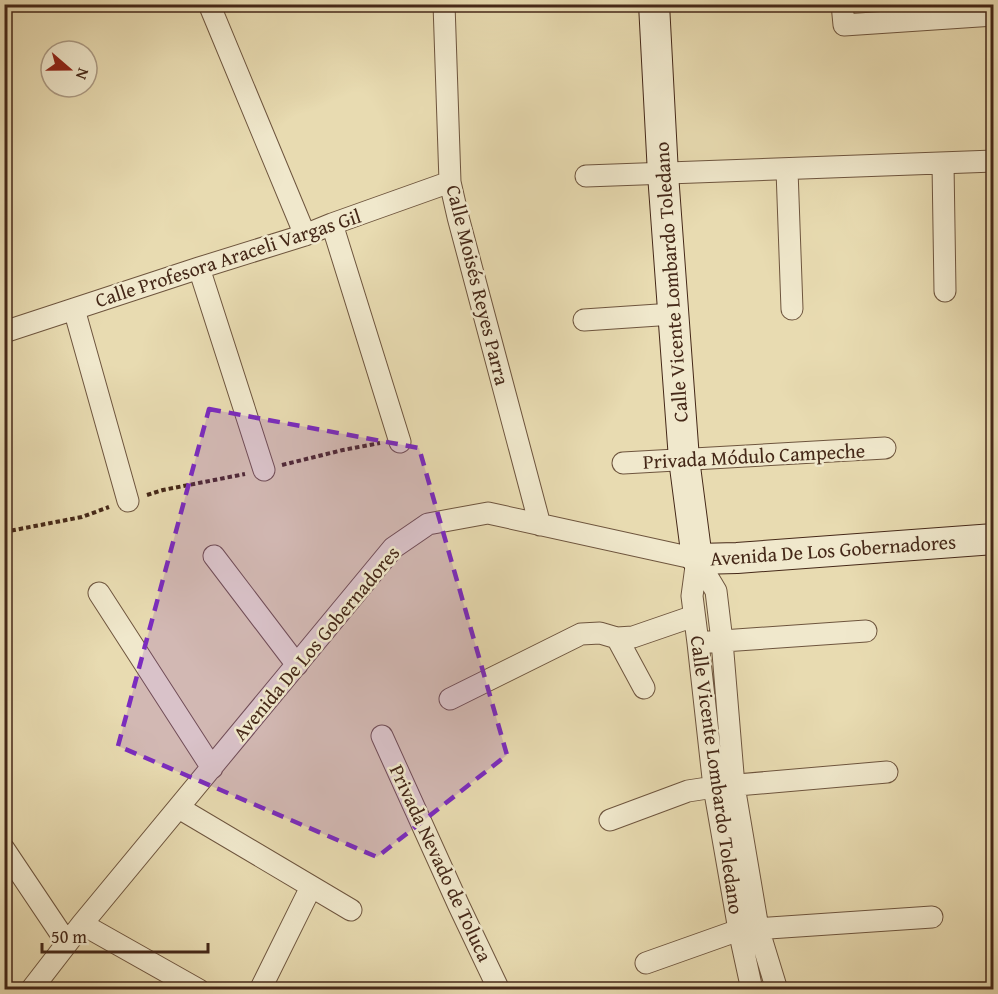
<svg xmlns="http://www.w3.org/2000/svg" width="998" height="994" font-family="'Gentium Book Plus',serif">
<style>
.lines{fill:none;stroke-linecap:round;stroke-linejoin:round}
.street-casing{stroke:#6e553e;stroke-width:23}
.secondary-casing{stroke:#452818;stroke-width:32}
.path{stroke:#452818;stroke-width:4;stroke-dasharray:4.5 3;stroke-linecap:butt}
.street{stroke:#f0e8cc;stroke-width:21}
.secondary{stroke:#f0e8cc;stroke-width:30}
.marked{fill:#7b2cbf;fill-opacity:0.2;stroke:#7b2cbf;stroke-width:4.5;stroke-dasharray:12 8;stroke-linejoin:round}
.labels{text-anchor:middle;stroke-width:5;stroke-linejoin:round;paint-order:stroke}
.street-label{font-size:20px;fill:#452818;stroke:#f0e8cc}
</style>
<rect width="100%" height="100%" fill="#e8dbb1"/>
<filter id="stains"><feTurbulence type="fractalNoise" baseFrequency=".00333" numOctaves="4"/><feColorMatrix values="0 0 0 0 .2 0 0 0 0 .09 0 0 0 0 .02 0 0 0 .5 -.17"/></filter>
<radialGradient id="worn" r=".72"><stop offset=".6" stop-color="#630" stop-opacity="0"/><stop offset="1" stop-color="#630" stop-opacity=".3"/></radialGradient>
<g class="lines">
<g class="street-casing">
<path id="street" d="M209,4L305,235
M444,4L450,182L458,217L540,525
M842,4L844,25L994,15
M943,164L945,291
M787,170L792,309
M586,176L994,161
M332,224L400,442
M199,268L264,470
M74,309L128,501
M584,320L673,314
M4,332L199,268L305,235L332,224L450,182
M623,463L885,448
M214,556L297,665
M697,559L716,591L722,641L734,786L758,928L777,990
M697,559L692,596L698,643L714,787L739,930L752,990
M99,593L212,768
M617,638L644,688
M708,642L866,631
M450,699L581,634L600,633L617,638L633,637L694,616
M382,736L459,906L499,990
M179,808L351,910
M610,820L688,791L714,787L887,772
M4,849L67,943
M82,924L199,990
M646,963L739,930L932,917
M31,990L82,924L393,548L428,524L488,513L697,559
M260,990L311,887"/>
</g>
<g class="secondary-casing">
<path id="secondary" d="M654,4L663,174L684,459L697,559L737,558L994,539"/>
</g>
<path class="path" d="M282,465L343,450L380,443
M147,495L163,490L245,474
M4,532L82,517L109,507"/>
<use href="#street" class="street"/>
<use href="#secondary" class="secondary"/>
</g>
<path class="marked" d="M209,409L419,448L507,755L377,857L118,746Z"/>
<g class="labels">
<g class="street-label">
<text transform="translate(228 258) rotate(-18)" y="7">Calle Profesora Araceli Vargas Gil</text>
<text transform="translate(671 282) rotate(-94)" y="7">Calle Vicente Lombardo Toledano</text>
<text transform="translate(478 285) rotate(76)" y="7">Calle Moisés Reyes Parra</text>
<text transform="translate(754 456) rotate(-3)" y="7">Privada Módulo Campeche</text>
<text transform="translate(833 550) rotate(-4)" y="7">Avenida De Los Gobernadores</text>
<text transform="translate(316 643) rotate(-50)" y="7">Avenida De Los Gobernadores</text>
<text transform="translate(717 775) rotate(82)" y="7">Calle Vicente Lombardo Toledano</text>
<text transform="translate(441 863) rotate(65)" y="7">Privada Nevado de Toluca</text>
</g>
</g>
<rect width="998" height="994" fill="none" stroke="#e8dbb1" stroke-width="24"/>
<rect x="6" y="6" width="986" height="982" fill="none" stroke="#452818" stroke-width="3"/>
<rect x="12" y="12" width="974" height="970" fill="none" stroke="#452818" stroke-width="1.5"/>
<g transform="translate(69 69) rotate(110)"><circle r="28" fill="#f0e8cc" stroke="#ac9b84" stroke-width="1.5"/>
<path d="M0-4.5L10 22L0 15L-10 22Z" fill="#8f2418"/>
<text y="-9" font-size="16" font-weight="bold" text-anchor="middle" fill="#452818">N</text>
</g>
<path d="M42 943v9h166v-9" fill="none" stroke="#452818" stroke-width="3"/>
<text x="51" y="943" font-size="18" fill="#452818" stroke="#f0e8cc" stroke-width="4.5" paint-order="stroke">50 m</text>
<rect width="100%" height="100%" filter="url(#stains)"/>
<rect width="100%" height="100%" fill="url(#worn)"/>
</svg>
